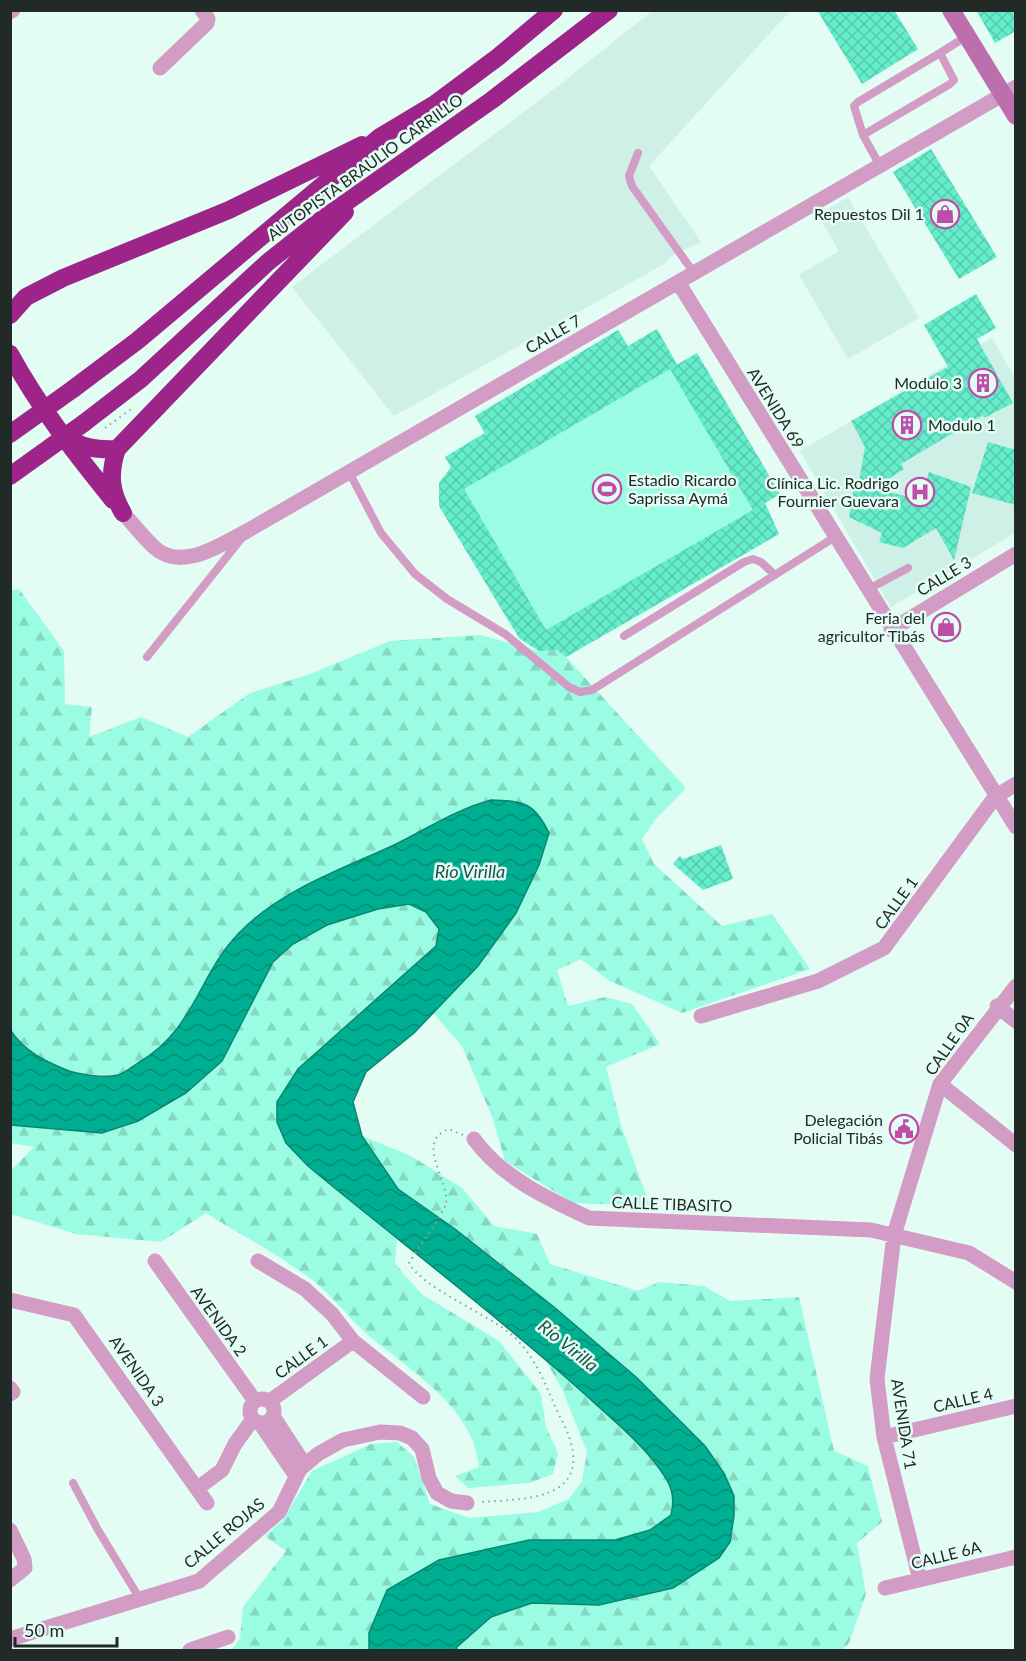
<svg xmlns="http://www.w3.org/2000/svg" width="1026" height="1661" font-family="Lato,sans-serif">
<style>
.built{fill:#cef0e6}
.forest{fill:url(#forest-firs)}
.pitch{fill:#9afce2}
.water{fill:url(#water-waves);stroke:#0a8771;stroke-width:1.5}
.building{fill:url(#building-cross-hatch)}
.lines{fill:none;stroke-linecap:round;stroke-linejoin:round}
.path{stroke:#8fa19b;stroke-width:2;stroke-dasharray:1.5 4.5;stroke-linecap:butt}
.lane{stroke:#d29cc5;stroke-width:8}
.street{stroke:#d29cc5;stroke-width:15}
.secondary{stroke:#bd6eac;stroke-width:18}
.highway{stroke:#9d2589;stroke-width:18}
.highway-bridge{stroke:#9d2589;stroke-width:18}
.labels{text-anchor:middle;stroke-width:5;stroke-linejoin:round;paint-order:stroke}
.street-label{font-size:16px;fill:#212a27;stroke:#e3fcf4}
.poi-label{font-size:16px;fill:#212a27;stroke:#e3fcf4;text-anchor:end}
.water-label{font-size:18px;font-style:italic;fill:#1b5346;stroke:#e3fcf4}
</style>
<defs>
<pattern id="forest-firs" width="22" height="20" patternUnits="userSpaceOnUse" patternTransform="scale(1.5)"><rect width="22" height="20" fill="#9afce2"/><path d="M5 1l3.5 6h-7zM16 11l3.5 6h-7z" fill="#84d8c2"/></pattern>
<pattern id="water-waves" width="16" height="10" patternUnits="userSpaceOnUse" patternTransform="scale(1.5)"><rect width="16" height="10" fill="#00af91"/><path d="M0 5q4-4 8 0t8 0" fill="none" stroke="#028f76"/></pattern>
<pattern id="building-cross-hatch" width="8" height="8" patternUnits="userSpaceOnUse" patternTransform="scale(1.5)"><rect width="8" height="8" fill="#65eccb"/><path d="M0 0l8 8M0 8l8-8" fill="none" stroke="#57cbae"/></pattern>
</defs>
<rect width="100%" height="100%" fill="#e3fcf4"/>
<path class="built" d="M652,11H790L649,166L701,242L673,255L664,264L394,416L292,287L554,89Z
M848,197L919,318L848,359L799,275L839,251L818,215Z
M992,338L1015,378V533L891,607L800,451Z"/>
<path class="forest" d="M19,589L64,651L65,704L92,707L89,737L141,717L188,737L250,693L310,674L390,641L480,635L539,651L557,650L566,657L686,788L655,820L642,839L654,864L722,926L772,914L810,969L682,1013L608,980L581,959L557,970L568,1006L605,997L632,1004L660,1044L606,1067L621,1125L650,1206L573,1203L505,1161L493,1119L462,1046L433,1013L478,966L516,913L461,809L394,845L311,882L274,906L239,933L217,965L188,1016L159,1051L118,1075L79,1074L40,1060L11,1033L10,591Z
M409,904L426,912L439,930L436,946L298,1069L308,1166L397,1240L395,1262L404,1275L423,1295L499,1341L541,1394L546,1427L558,1453L553,1474L529,1483L468,1488L455,1476L479,1467C474,1407 409,1370 367,1334C349,1318 334,1298 315,1282C283,1257 241,1235 206,1213L161,1242L76,1234L11,1214V1170L34,1147L11,1143V1125L102,1133L138,1121L186,1093L222,1061L273,962L293,944L327,925L378,909Z
M362,1136L411,1156L462,1188L494,1226L537,1234L550,1264L638,1291L659,1282L704,1286L730,1301L799,1297L834,1451L868,1466L882,1522L857,1543L866,1594L849,1643L843,1650H456L457,1647L491,1617L532,1603L599,1605L719,1558L674,1414L554,1307L455,1229L398,1189Z
M544,1358C573,1385 655,1450 669,1484C674,1495 674,1503 671,1515L650,1530L615,1540H529L369,1633V1650H232L240,1638L243,1607L286,1551L265,1536L283,1520L312,1471L371,1444L397,1442L414,1457L430,1504L469,1518L538,1512L569,1499L582,1481L587,1452L562,1389Z"/>
<path class="pitch" d="M657,329L677,364L697,353L780,494L765,503L779,534L566,657L557,650L539,651L520,639L439,506V483L451,468L445,457L484,433L475,416L618,330L628,346Z"/>
<path class="water" d="M491,800C523,801 534,802 549,833L539,865L516,913L478,966L414,1033L366,1072L353,1102L362,1136L398,1189L455,1229L554,1307L636,1377L705,1446L724,1473L734,1496V1516L730,1542L719,1558L673,1588L599,1605L532,1603L491,1617L457,1647L456,1650H369V1633L387,1590L439,1560L529,1540H615L650,1530L671,1515C674,1503 674,1492 667,1480C646,1445 609,1417 579,1389C492,1311 398,1241 308,1166L286,1143L277,1122V1102L298,1069L436,946L439,929L426,912L409,904L378,909L327,925L293,944L273,962L222,1061L186,1093L138,1121L102,1133L11,1125V1031C25,1052 46,1062 69,1071C82,1075 105,1078 118,1075C125,1073 132,1067 138,1063C195,1030 198,975 239,933C281,890 340,870 392,846C428,829 451,811 491,800Z"/>
<path class="building" d="M817,10H894L918,49L862,84Z
M976,10H1016V31L995,43Z
M931,149L997,257L959,279L893,172Z
M976,294L996,328L977,339L1013,403L984,418L983,415L901,464L904,469L874,488L921,500L929,472L971,487L954,560L936,528L903,548L879,542L882,533L849,517L854,487H858L865,447L851,421L948,367L924,325Z
M657,329L677,365L464,489L546,630L753,510L670,369L697,353L780,494L765,503L779,534L566,657L557,650L539,651L519,638L439,506V483L451,467L445,457L485,433L475,416L618,330L628,346Z
M988,442L1016,450V505L972,493Z
M721,845L733,879L703,890L673,864L680,856L683,859Z"/>
<g class="lines">
<path class="path" d="M105,428L134,407
M463,1135L449,1129C414,1141 450,1181 446,1204C443,1214 416,1251 409,1263C422,1288 489,1314 513,1336C534,1355 544,1381 555,1406C560,1418 567,1428 570,1440C589,1501 522,1499 481,1502"/>
<path class="lane" d="M940,53L954,80L950,84L863,135L854,106L858,102L940,53L967,36
M863,135L880,166
M638,153L629,176L632,186L694,273
M349,472L381,533L415,574L447,599L505,634L569,687L580,692L592,690L835,537
M867,590L908,568
M624,636L744,562L753,559L761,562L775,575
M147,657L241,539
M73,1483L98,1530L140,1599"/>
<path class="street" d="M10,12L13,10
M160,68L207,23L208,19L202,10
M678,282L1016,827
M123,513C134,525 144,538 155,548C182,572 222,544 247,531L1016,87
M891,630L1016,554
M997,1006L1016,1021
M701,1016L818,981L884,948L995,797L1016,784
M940,1084L1016,1145
M474,1139C501,1177 548,1199 589,1218L871,1230L969,1253L1016,1282
M155,1261L255,1401
M258,1261L305,1289L332,1314L353,1341L423,1397
M10,1300L74,1315L207,1503
M10,1388L13,1392L10,1394
M250 1411a12 12 0 1 1 24 0a12 12 0 1 1-24 0Z
M270,1401L353,1341
M273,1416L305,1465
M260,1423L296,1476
M884,1437L1016,1406
M198,1488L222,1470L235,1444L253,1419
M10,1530L24,1559L25,1568L10,1580
M920,1580L884,1437L877,1379L894,1235L940,1084L1016,986
M885,1588L1016,1557
M10,1639L199,1581L279,1512L300,1469L318,1454L343,1440L380,1432L400,1433L412,1438L422,1449L429,1478L437,1493L451,1501L467,1503
M190,1650L228,1637"/>
<path class="secondary" d="M951,10L1016,116"/>
<path class="highway" d="M10,315L26,297L63,278L229,210L362,145
M10,354C39,407 75,453 113,500
M73,389L137,341L380,137L435,104L498,57L554,10
M84,423L141,379L268,262L321,220L492,100L609,10
M65,436C81,448 97,450 117,449
M123,513C110,491 109,473 117,449L345,212"/>
<path class="highway-bridge" d="M10,434L73,389
M10,476L84,423"/>
</g>
<defs>
<g id="shop-ring" transform="scale(1.5)"><circle r="9.5" fill="#e3fcf4" stroke="#be4da8" stroke-width="1.5"/><path d="M-5-2.5h2.3a2.7 3.5 0 0 1 5.4 0H5L5.5 6h-11ZM-1.5-2.5h3a1.5 2.3 0 0 0-3 0Z" fill="#be4da8"/></g>
<g id="building-ring" transform="scale(1.5)"><circle r="9.5" fill="#e3fcf4" stroke="#be4da8" stroke-width="1.5"/><path d="M-4-6H4V6H1V3H-1V6H-4ZM-2.5-4.3h1.7v1.8h-1.7ZM.8-4.3h1.7v1.8H.8ZM-2.5-1h1.7V.8h-1.7ZM.8-1h1.7V.8H.8Z" fill="#be4da8"/></g>
<g id="stadium-ring" transform="scale(1.5)"><circle r="9.5" fill="#e3fcf4" stroke="#be4da8" stroke-width="1.5"/><path d="M0-5a6.5 5 0 1 0 0 10a6.5 5 0 1 0 0-10ZM-3.5-1.8h7v3.6h-7Z" fill="#be4da8"/></g>
<g id="hospital-ring" transform="scale(1.5)"><circle r="9.5" fill="#e3fcf4" stroke="#be4da8" stroke-width="1.5"/><path d="M-5-5h3v3.5h4V-5h3V5h-3V1.5h-4V5h-3Z" fill="#be4da8"/></g>
<g id="civic-ring" transform="scale(1.5)"><circle r="9.5" fill="#e3fcf4" stroke="#be4da8" stroke-width="1.5"/><path d="M-.6-6.5H3V-4.5H.6V-3L4-1V1h2V6H-6V1h2V-1L-.6-3ZM-1.2 2.5V6h2.4V2.5Z" fill="#be4da8"/></g>
</defs>
<g fill-rule="evenodd">
<use href="#shop-ring" x="945" y="214"/>
<use href="#building-ring" x="983" y="383"/>
<use href="#building-ring" x="907" y="425"/>
<use href="#stadium-ring" x="607" y="489"/>
<use href="#hospital-ring" x="920" y="492"/>
<use href="#shop-ring" x="946" y="627"/>
<use href="#civic-ring" x="904" y="1129"/>
</g>
<g class="labels">
<g class="street-label">
<text transform="translate(365 167) rotate(-36)" y="6">AUTOPISTA BRAULIO CARRILLO</text>
<text transform="translate(553 334) rotate(-30)" y="6">CALLE 7</text>
<text transform="translate(776 408) rotate(58)" y="6">AVENIDA 69</text>
<text transform="translate(944 576) rotate(-31)" y="6">CALLE 3</text>
<text transform="translate(896 903) rotate(-54)" y="6">CALLE 1</text>
<text transform="translate(949 1044) rotate(-55)" y="6">CALLE 0A</text>
<text transform="translate(672 1204) rotate(2)" y="6">CALLE TIBASITO</text>
<text transform="translate(219 1321) rotate(54)" y="6">AVENIDA 2</text>
<text transform="translate(301 1357) rotate(-36)" y="6">CALLE 1</text>
<text transform="translate(137 1371) rotate(55)" y="6">AVENIDA 3</text>
<text transform="translate(963 1400) rotate(-13)" y="6">CALLE 4</text>
<text transform="translate(904 1424) rotate(81)" y="6">AVENIDA 71</text>
<text transform="translate(224 1533) rotate(-40)" y="6">CALLE ROJAS</text>
<text transform="translate(946 1555) rotate(-14)" y="6">CALLE 6A</text>
</g>
<g class="poi-label">
<text x="924" y="220">Repuestos Dil 1</text>
<text x="962" y="389">Modulo 3</text>
<text x="928" y="431" text-anchor="start">Modulo 1</text>
<text x="628" y="486" text-anchor="start">Estadio Ricardo<tspan x="628" dy="18">Saprissa Aymá</tspan></text>
<text x="899" y="489">Clínica Lic. Rodrigo<tspan x="899" dy="18">Fournier Guevara</tspan></text>
<text x="925" y="624">Feria del<tspan x="925" dy="18">agricultor Tibás</tspan></text>
<text x="883" y="1126">Delegación<tspan x="883" dy="18">Policial Tibás</tspan></text>
</g>
<g class="water-label">
<text x="470" y="878">Río Virilla</text>
<text transform="translate(568 1346) rotate(39)" y="6">Río Virilla</text>
</g>
</g>
<rect width="1026" height="1661" fill="none" stroke="#212a27" stroke-width="24"/>
<path d="M15 1637v9h102v-9" fill="none" stroke="#212a27" stroke-width="3"/>
<text x="24" y="1637" font-size="18" fill="#212a27" stroke="#e3fcf4" stroke-width="4.5" paint-order="stroke">50 m</text>
</svg>
